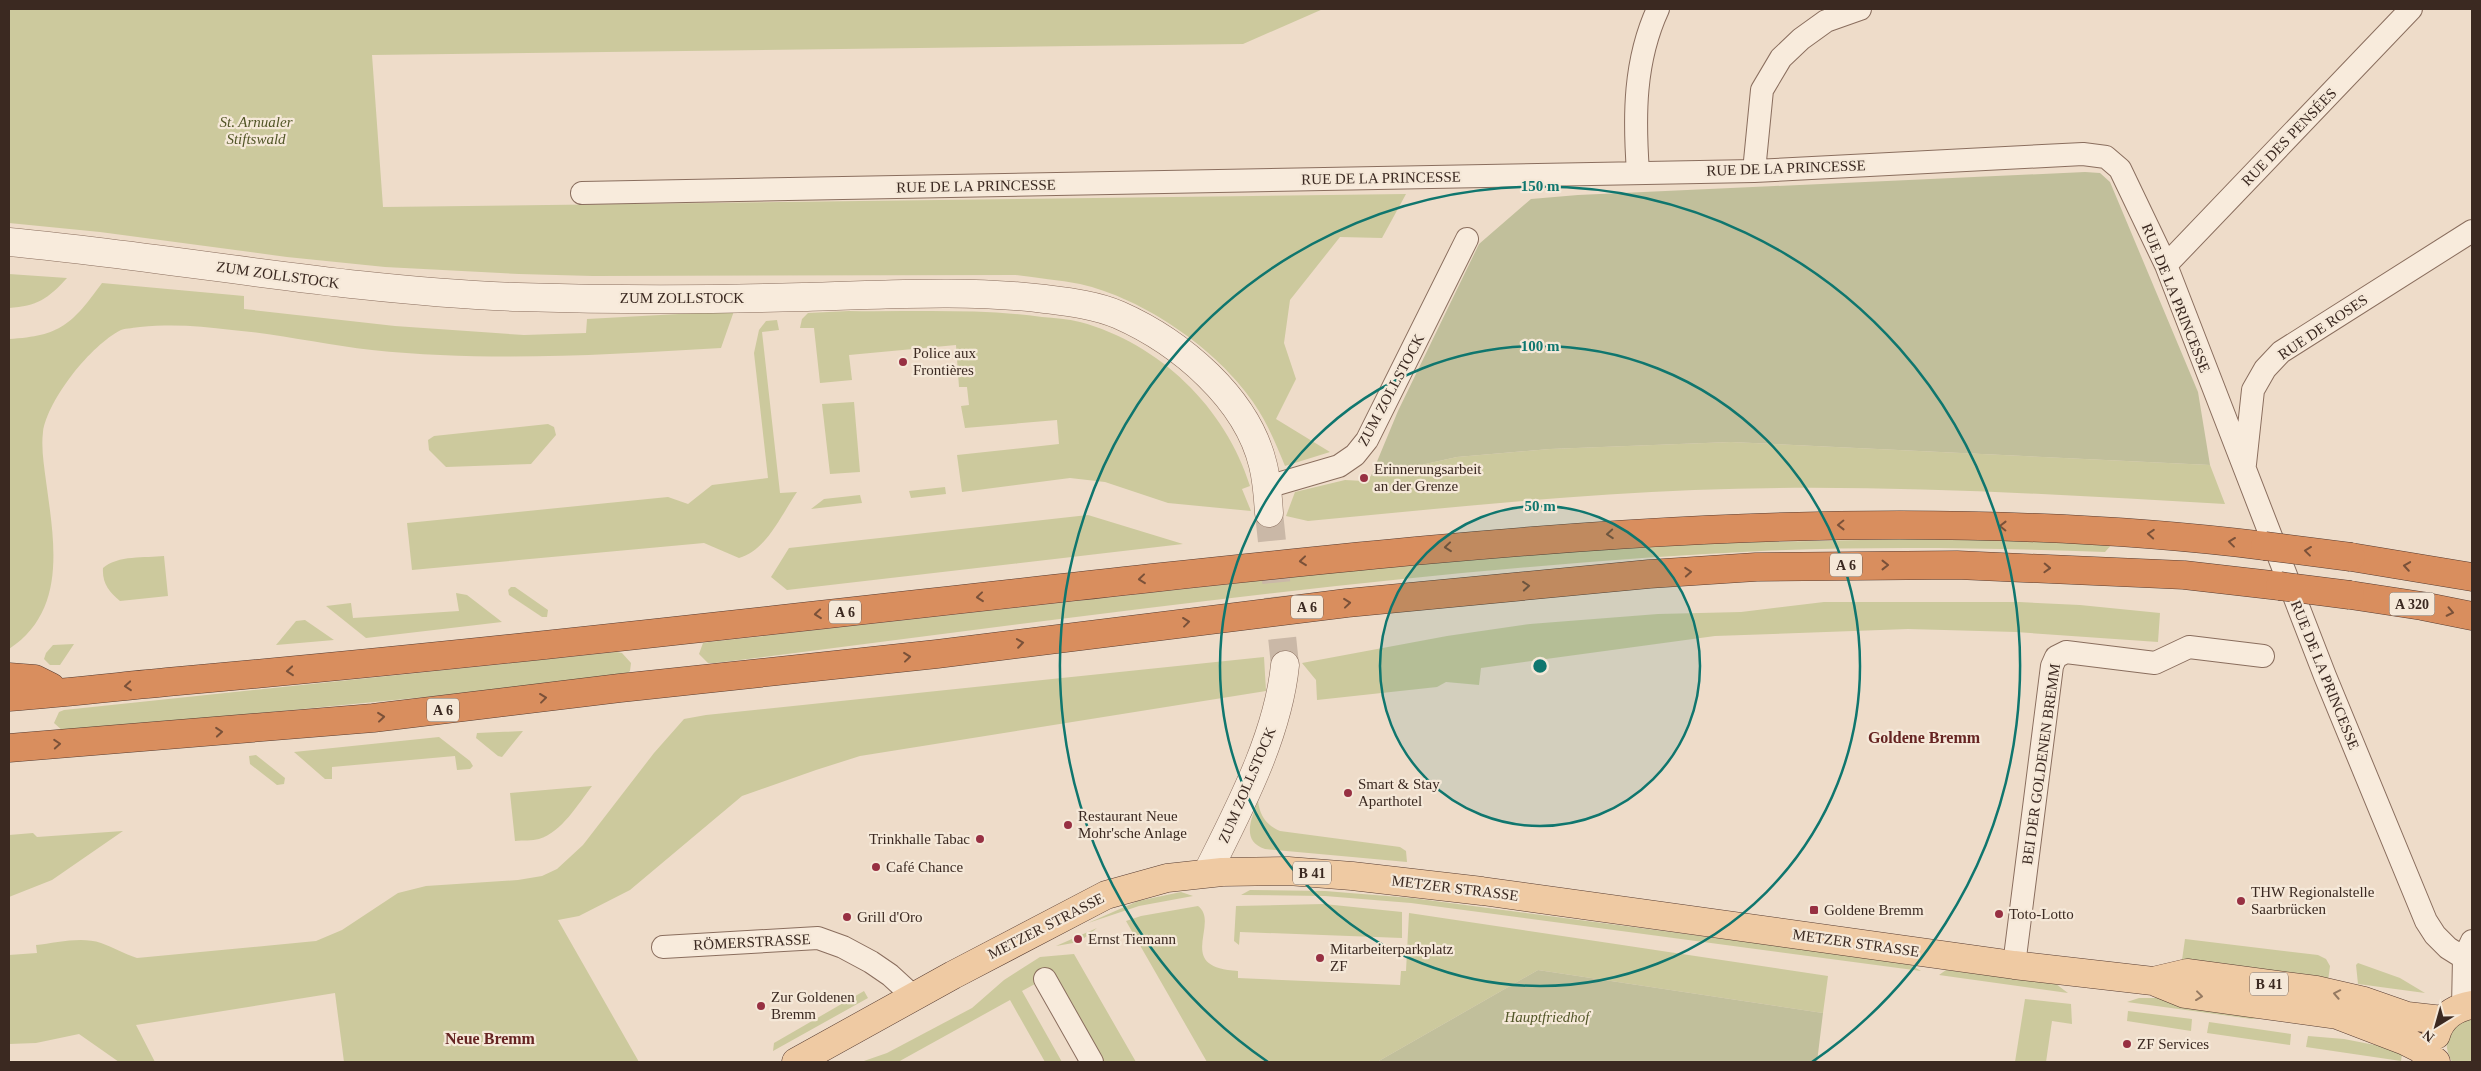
<svg xmlns="http://www.w3.org/2000/svg" width="2481" height="1071" font-family="'Times New Roman',serif">
<style>
.green{fill:#ccc99d}
.cemetery{fill:#c1bf9b}
.lines{fill:none;stroke-linecap:round;stroke-linejoin:round}
.tertiary-tunnel{stroke:#cab8a7;stroke-width:28;stroke-dasharray:28 14;stroke-linecap:butt}
.minor-casing{stroke:#8a6e5e;stroke-width:24}
.tertiary-casing{stroke:#8a6e5e;stroke-width:29}
.primary-casing{stroke:#583d32;stroke-width:29}
.motorway-casing{stroke:#583d32;stroke-width:29}
.minor{stroke:#f8ebdc;stroke-width:22}
.tertiary{stroke:#f8ebdc;stroke-width:28}
.primary{stroke:#efcaa3;stroke-width:28}
.motorway{stroke:#d98e5e;stroke-width:28}
.motorway-bridge-casing{stroke:#583d32;stroke-width:29;stroke-linecap:butt}
.motorway-bridge{stroke:#d98e5e;stroke-width:28}
.oneway{stroke:#7a5139}
.oneway2{stroke:#957a62}
.ring{fill:none;stroke:#0f766e;stroke-width:2.5}
.poi-dot{fill:#973042;stroke:#f5e8d8;stroke-width:2}
.labels{text-anchor:middle;stroke-width:4.5;stroke-linejoin:round;paint-order:stroke}
.shield{fill:#f5e8d8;stroke:#736258;stroke-width:1}
.shield-label{font-size:14px;font-weight:bold;fill:#3b2921}
.park-label{font-size:15px;font-style:italic;fill:#525628;stroke:#f5e8d8}
.street-label{font-size:15px;fill:#3b2921;stroke:#f5e8d8}
.poi-label{font-size:15px;fill:#3b2921;stroke:#f5e8d8;text-anchor:start}
.neighbourhood-label{font-size:16px;font-weight:bold;fill:#662422;stroke:#f5e8d8}
.centre{fill:#0f766e;stroke:#f5e8d8;stroke-width:2.5}
.ring-label{font-size:15px;text-anchor:middle;font-weight:bold;fill:#0f766e;stroke:#f5e8d8;stroke-width:4.5;stroke-linejoin:round;paint-order:stroke}
</style>
<rect width="100%" height="100%" fill="#eedcc9"/>
<path class="green" d="M9,9H1323L1243,44L372,55L383,207L1406,194L1382,238L1340,237L1290,300L1284,343L1296,379L1276,419L1330,452L1285,466C1276,444 1267,422 1253,402C1217,349 1143,298 1080,284C1059,280 1037,278 1016,275L593,276L519,274L385,267L287,257L100,232L9,223Z
M9,274L67,278C48,299 37,306 9,308Z
M102,283L244,296V309L395,326L524,335L586,333L587,319L734,311L721,348C605,355 488,362 372,350C325,345 279,334 232,330C200,326 173,324 140,327C135,328 127,328 121,330C91,345 48,399 43,432C41,448 44,465 46,481C54,541 68,610 9,649V339C61,336 72,324 102,283Z
M849,311C913,312 978,308 1042,317C1054,318 1068,319 1080,322C1159,343 1226,408 1250,486L1242,489L1251,511L1168,503L1105,482L1070,478L962,492L957,455L1059,444L1057,420L965,428L961,406L969,405L967,387H959L956,345L849,355L852,380L820,383L814,328H800L802,319L808,313Z
M777,320L779,330L762,332L780,493L797,492C781,515 767,550 739,558L704,543L412,570L407,523L668,497L688,504L712,485L768,478L754,353L759,330L766,321Z
M854,402L860,472L830,474L822,404Z
M548,424L554,427L556,435L531,464L446,467L429,450L428,440L434,436Z
M1731,442L2210,465L2225,504C2049,494 1872,483 1694,490C1565,495 1436,509 1308,521L1286,516L1295,492L1345,480L1364,481L1371,476L1457,457L1550,449Z
M945,487L946,494L911,498L909,491Z
M860,495L862,503L811,509L824,499Z
M1088,515L1183,544L787,590L771,577L789,548Z
M1957,538L2113,543L2105,552C1991,548 1876,546 1761,551C1411,568 1063,620 715,663H708L699,654L703,643L709,642L1356,570L1661,544Z
M164,556L168,596L120,601C109,592 102,583 103,568C118,555 145,558 164,556Z
M511,587H515L548,610L547,617H542L509,595L508,590Z
M456,593L467,595L502,622L366,638L326,606L351,603L353,618L459,611Z
M1824,602H2019L2080,605L2160,613L2158,642L2016,632L1908,629L1715,636L1481,668L1479,685L1446,682L1437,687L1317,700L1316,680L1302,663L1447,636L1530,624L1658,614L1741,612Z
M305,620L334,640L276,645L296,621Z
M74,644L60,665H50L44,659L46,653L53,645Z
M616,652L622,653L631,663L630,671L621,678L68,732L63,731L54,723L59,712L64,710Z
M1264,657L1266,691L860,756L816,770L742,796L630,890L579,916L558,920L639,1062H344L335,993L136,1025L155,1062H119L79,1034L36,1043L9,1044V955L37,953L36,945C56,943 81,936 101,943C113,947 124,954 137,958L316,941L342,930L398,893L426,886L518,880L542,876L557,869L583,845L654,753L684,719L706,715Z
M523,731L502,757L498,756L476,738L477,733Z
M439,737L470,761L473,766L470,769L457,770L455,756L332,767V779H325L294,752Z
M256,755L285,778L284,784L277,785L250,764L249,756Z
M592,786C578,804 562,832 539,839C532,841 523,840 515,841L510,793Z
M1258,801C1260,816 1266,825 1280,831L1400,847L1406,851L1407,862L1265,849C1241,841 1251,819 1258,801Z
M123,831L52,880L9,897V835L33,833L37,837Z
M1250,890L1325,891L1412,898L1908,963L1921,971L1411,903L1325,896L1241,895Z
M1181,892L1193,896L1139,906L1088,923L1138,901Z
M1324,904L1402,912V938L1240,932L1239,945L1234,941L1236,906Z
M1198,906C1221,923 1173,968 1238,971V978L1400,985L1401,971H1406L1409,913L1828,976L1823,1013L1538,970L1377,1062H1207L1126,921L1141,916Z
M1097,928L1079,942L1056,946Z
M2185,939L2318,955L2326,959L2330,966L2328,981L2182,960Z
M1074,954L1136,1062H1092L1044,979L1022,991L1062,1062H1045L1010,1000L898,1062H861L887,1053L972,1008L1004,980L1040,957Z
M2358,963L2400,978L2425,993L2358,984L2356,965Z
M1946,970L2056,984L2068,993L1939,975Z
M864,991L868,998L773,1051L774,1043Z
M2139,998H2159L2280,1015L2252,1019L2127,1002Z
M2025,999L2071,1004L2072,1024L2052,1021L2046,1062H2015Z
M2128,1011L2192,1019L2191,1031L2127,1021Z
M2472,1018V1062H2452C2440,1040 2449,1025 2472,1018Z
M2209,1022L2291,1034L2290,1045L2207,1033Z
M2308,1036L2344,1039L2385,1047L2402,1054L2401,1061L2306,1047Z"/>
<path class="cemetery" d="M2085,172L2100,173L2110,182L2198,392L2210,465L1731,442L1550,449L1457,457L1371,476L1398,411L1479,244L1531,199L1578,195Z
M1538,970L1823,1013L1817,1062H1377Z"/>
<g class="lines">
<path class="tertiary-tunnel" d="M1269,513L1285,665"/>
<g class="minor-casing">
<path id="minor" d="M1754,171L1762,90L1781,58L1801,39L1826,21L1860,9
M1638,172C1634,116 1634,61 1658,9
M582,193L1754,171L2083,154L2106,157L2120,169L2166,265L2325,676L2426,921L2435,935L2448,948L2464,958L2472,974
M2166,265L2411,9
M2245,464L2253,390L2265,369L2281,352L2472,231
M1267,487L1339,466L1355,455L1367,440L1467,239
M663,947L818,938L843,947L871,962L890,975L914,997
M2014,965L2052,666L2056,657L2066,652L2155,663L2189,647L2263,656
M1045,979L1092,1062
M2463,1007L2464,958L2472,941"/>
</g>
<g class="tertiary-casing">
<path id="tertiary" d="M9,242C179,258 347,291 518,297C613,300 708,300 803,297C883,295 965,289 1045,299C1069,302 1096,305 1119,315C1180,342 1247,398 1263,465C1267,481 1268,497 1269,513
M1207,873C1239,809 1278,736 1285,665"/>
</g>
<g class="primary-casing">
<path id="primary" d="M2153,981L2187,973L2316,990L2364,1001L2407,1016L2443,1020
M2436,1035C2441,1017 2454,1008 2472,1005
M796,1062L953,975L1106,895L1167,878L1222,872L1288,871L1352,876L1482,891L2014,965L2153,981L2185,994L2337,1015L2405,1041L2419,1048L2436,1062"/>
</g>
<g class="motorway-casing">
<path id="motorway" d="M2351,557L2472,577
M2350,595L2422,606L2472,616
M9,677L35,679L51,687
M9,697C62,693 115,687 167,682C496,653 824,614 1152,578C1522,538 1894,500 2265,546
M9,748L373,718L620,688L937,654L1347,603L1649,574L1756,567L1957,565L2184,575L2280,586"/>
</g>
<use href="#minor" class="minor"/>
<use href="#tertiary" class="tertiary"/>
<use href="#primary" class="primary"/>
<use href="#motorway" class="motorway"/>
<g class="motorway-bridge-casing">
<path id="motorway-bridge" d="M2265,546L2351,557
M2280,586L2350,595"/>
</g>
<use href="#motorway-bridge" class="motorway-bridge"/>
</g>
<defs><path id="oneway-chevron" d="M-2-3.5L2.5 0L-2 3.5" fill="none" stroke-width="1.6" stroke-linecap="round" stroke-linejoin="round" transform="scale(1.25)"/></defs>
<g class="oneway">
<use href="#oneway-chevron" transform="translate(1841 525) rotate(179)"/>
<use href="#oneway-chevron" transform="translate(2003 526) rotate(-179)"/>
<use href="#oneway-chevron" transform="translate(1610 534) rotate(176)"/>
<use href="#oneway-chevron" transform="translate(2151 534) rotate(-176)"/>
<use href="#oneway-chevron" transform="translate(2232 542) rotate(-173)"/>
<use href="#oneway-chevron" transform="translate(1448 547) rotate(174)"/>
<use href="#oneway-chevron" transform="translate(2308 551) rotate(-173)"/>
<use href="#oneway-chevron" transform="translate(1303 561) rotate(174)"/>
<use href="#oneway-chevron" transform="translate(1885 565)"/>
<use href="#oneway-chevron" transform="translate(2407 566) rotate(-171)"/>
<use href="#oneway-chevron" transform="translate(2047 568) rotate(2)"/>
<use href="#oneway-chevron" transform="translate(1688 572) rotate(-4)"/>
<use href="#oneway-chevron" transform="translate(1142 579) rotate(174)"/>
<use href="#oneway-chevron" transform="translate(1526 586) rotate(-5)"/>
<use href="#oneway-chevron" transform="translate(980 597) rotate(174)"/>
<use href="#oneway-chevron" transform="translate(1347 603) rotate(-6)"/>
<use href="#oneway-chevron" transform="translate(2450 612) rotate(12)"/>
<use href="#oneway-chevron" transform="translate(818 614) rotate(174)"/>
<use href="#oneway-chevron" transform="translate(1186 622) rotate(-7)"/>
<use href="#oneway-chevron" transform="translate(1020 643) rotate(-8)"/>
<use href="#oneway-chevron" transform="translate(907 657) rotate(-6)"/>
<use href="#oneway-chevron" transform="translate(290 671) rotate(175)"/>
<use href="#oneway-chevron" transform="translate(128 686) rotate(175)"/>
<use href="#oneway-chevron" transform="translate(543 698) rotate(-7)"/>
<use href="#oneway-chevron" transform="translate(381 717) rotate(-6)"/>
<use href="#oneway-chevron" transform="translate(219 732) rotate(-5)"/>
<use href="#oneway-chevron" transform="translate(57 744) rotate(-4)"/>
</g>
<g class="oneway2">
<use href="#oneway-chevron" transform="translate(2337 994) rotate(-169)"/>
<use href="#oneway-chevron" transform="translate(2199 996) rotate(7)"/>
</g>
<circle cx="1540" cy="666" r="160" fill="#0f766e" fill-opacity=".12"/>
<g class="ring">
<circle cx="1540" cy="666" r="160"/>
<circle cx="1540" cy="666" r="320"/>
<path d="M1268 1062A480 480 0 1 1 1812 1062"/>
</g>
<g class="poi-dot">
<circle cx="903" cy="362" r="5"/>
<circle cx="1364" cy="478" r="5"/>
<circle cx="1348" cy="793" r="5"/>
<circle cx="1068" cy="825" r="5"/>
<circle cx="980" cy="839" r="5"/>
<circle cx="876" cy="867" r="5"/>
<circle cx="2241" cy="901" r="5"/>
<rect x="1809" y="905" width="10" height="10" rx="2.5"/>
<circle cx="1999" cy="914" r="5"/>
<circle cx="847" cy="917" r="5"/>
<circle cx="1078" cy="939" r="5"/>
<circle cx="1320" cy="958" r="5"/>
<circle cx="761" cy="1006" r="5"/>
<circle cx="2127" cy="1044" r="5"/>
</g>
<g class="labels">
<g class="shield">
<rect x="1830" y="553.5" width="32" height="23" rx="4"/>
<rect x="2389.5" y="592.5" width="45" height="23" rx="4"/>
<rect x="1291" y="595.5" width="32" height="23" rx="4"/>
<rect x="829" y="600.5" width="32" height="23" rx="4"/>
<rect x="427" y="698.5" width="32" height="23" rx="4"/>
<rect x="1293" y="861.5" width="38" height="23" rx="4"/>
<rect x="2250" y="972.5" width="38" height="23" rx="4"/>
</g>
<g class="shield-label">
<text x="1846" y="570">A 6</text>
<text x="2412" y="609">A 320</text>
<text x="1307" y="612">A 6</text>
<text x="845" y="617">A 6</text>
<text x="443" y="715">A 6</text>
<text x="1312" y="878">B 41</text>
<text x="2269" y="989">B 41</text>
</g>
<g class="park-label">
<text x="256" y="127">St. Arnualer<tspan x="256" dy="17">Stiftswald</tspan></text>
<text x="1547" y="1022">Hauptfriedhof</text>
</g>
<g class="street-label">
<text transform="translate(2289 137) rotate(-46)" y="5">RUE DES PENSÉES</text>
<text transform="translate(1786 168) rotate(-2)" y="5">RUE DE LA PRINCESSE</text>
<text transform="translate(1381 178) rotate(-1)" y="5">RUE DE LA PRINCESSE</text>
<text transform="translate(976 186) rotate(-1)" y="5">RUE DE LA PRINCESSE</text>
<text transform="translate(278 275) rotate(8)" y="5">ZUM ZOLLSTOCK</text>
<text x="682" y="303">ZUM ZOLLSTOCK</text>
<text transform="translate(2176 298) rotate(68)" y="5">RUE DE LA PRINCESSE</text>
<text transform="translate(2323 327) rotate(-34)" y="5">RUE DE ROSES</text>
<text transform="translate(1391 390) rotate(-62)" y="5">ZUM ZOLLSTOCK</text>
<text transform="translate(2325 675) rotate(68)" y="5">RUE DE LA PRINCESSE</text>
<text transform="translate(2041 764) rotate(-82)" y="5">BEI DER GOLDENEN BREMM</text>
<text transform="translate(1247 785) rotate(-67)" y="5">ZUM ZOLLSTOCK</text>
<text transform="translate(1455 888) rotate(7)" y="5">METZER STRASSE</text>
<text transform="translate(1046 926) rotate(-27)" y="5">METZER STRASSE</text>
<text transform="translate(752 942) rotate(-3)" y="5">RÖMERSTRASSE</text>
<text transform="translate(1856 943) rotate(8)" y="5">METZER STRASSE</text>
</g>
<g class="poi-label">
<text x="913" y="358">Police aux<tspan x="913" dy="17">Frontières</tspan></text>
<text x="1374" y="474">Erinnerungsarbeit<tspan x="1374" dy="17">an der Grenze</tspan></text>
<text x="1358" y="789">Smart &amp; Stay<tspan x="1358" dy="17">Aparthotel</tspan></text>
<text x="1078" y="821">Restaurant Neue<tspan x="1078" dy="17">Mohr'sche Anlage</tspan></text>
<text x="970" y="844" text-anchor="end">Trinkhalle Tabac</text>
<text x="886" y="872">Café Chance</text>
<text x="2251" y="897">THW Regionalstelle<tspan x="2251" dy="17">Saarbrücken</tspan></text>
<text x="1824" y="915">Goldene Bremm</text>
<text x="2009" y="919">Toto-Lotto</text>
<text x="857" y="922">Grill d'Oro</text>
<text x="1088" y="944">Ernst Tiemann</text>
<text x="1330" y="954">Mitarbeiterparkplatz<tspan x="1330" dy="17">ZF</tspan></text>
<text x="771" y="1002">Zur Goldenen<tspan x="771" dy="17">Bremm</tspan></text>
<text x="2137" y="1049">ZF Services</text>
</g>
<g class="neighbourhood-label">
<text x="1924" y="743">Goldene Bremm</text>
<text x="490" y="1044">Neue Bremm</text>
</g>
</g>
<circle cx="1540" cy="666" r="8" class="centre"/>
<g class="ring-label">
<text x="1540" y="191">150 m</text>
<text x="1540" y="351">100 m</text>
<text x="1540" y="511">50 m</text>
</g>
<rect width="2481" height="1071" fill="none" stroke="#3b2921" stroke-width="20"/>
<g transform="translate(2436 1026) rotate(217)" stroke="#f5e8d8" stroke-width="4" paint-order="stroke">
<path d="M0-4L9 19L0 12L-9 19Z" fill="#3b2921"/>
<text y="-8" font-size="14" font-weight="bold" text-anchor="middle" fill="#3b2921">N</text>
</g>
</svg>
